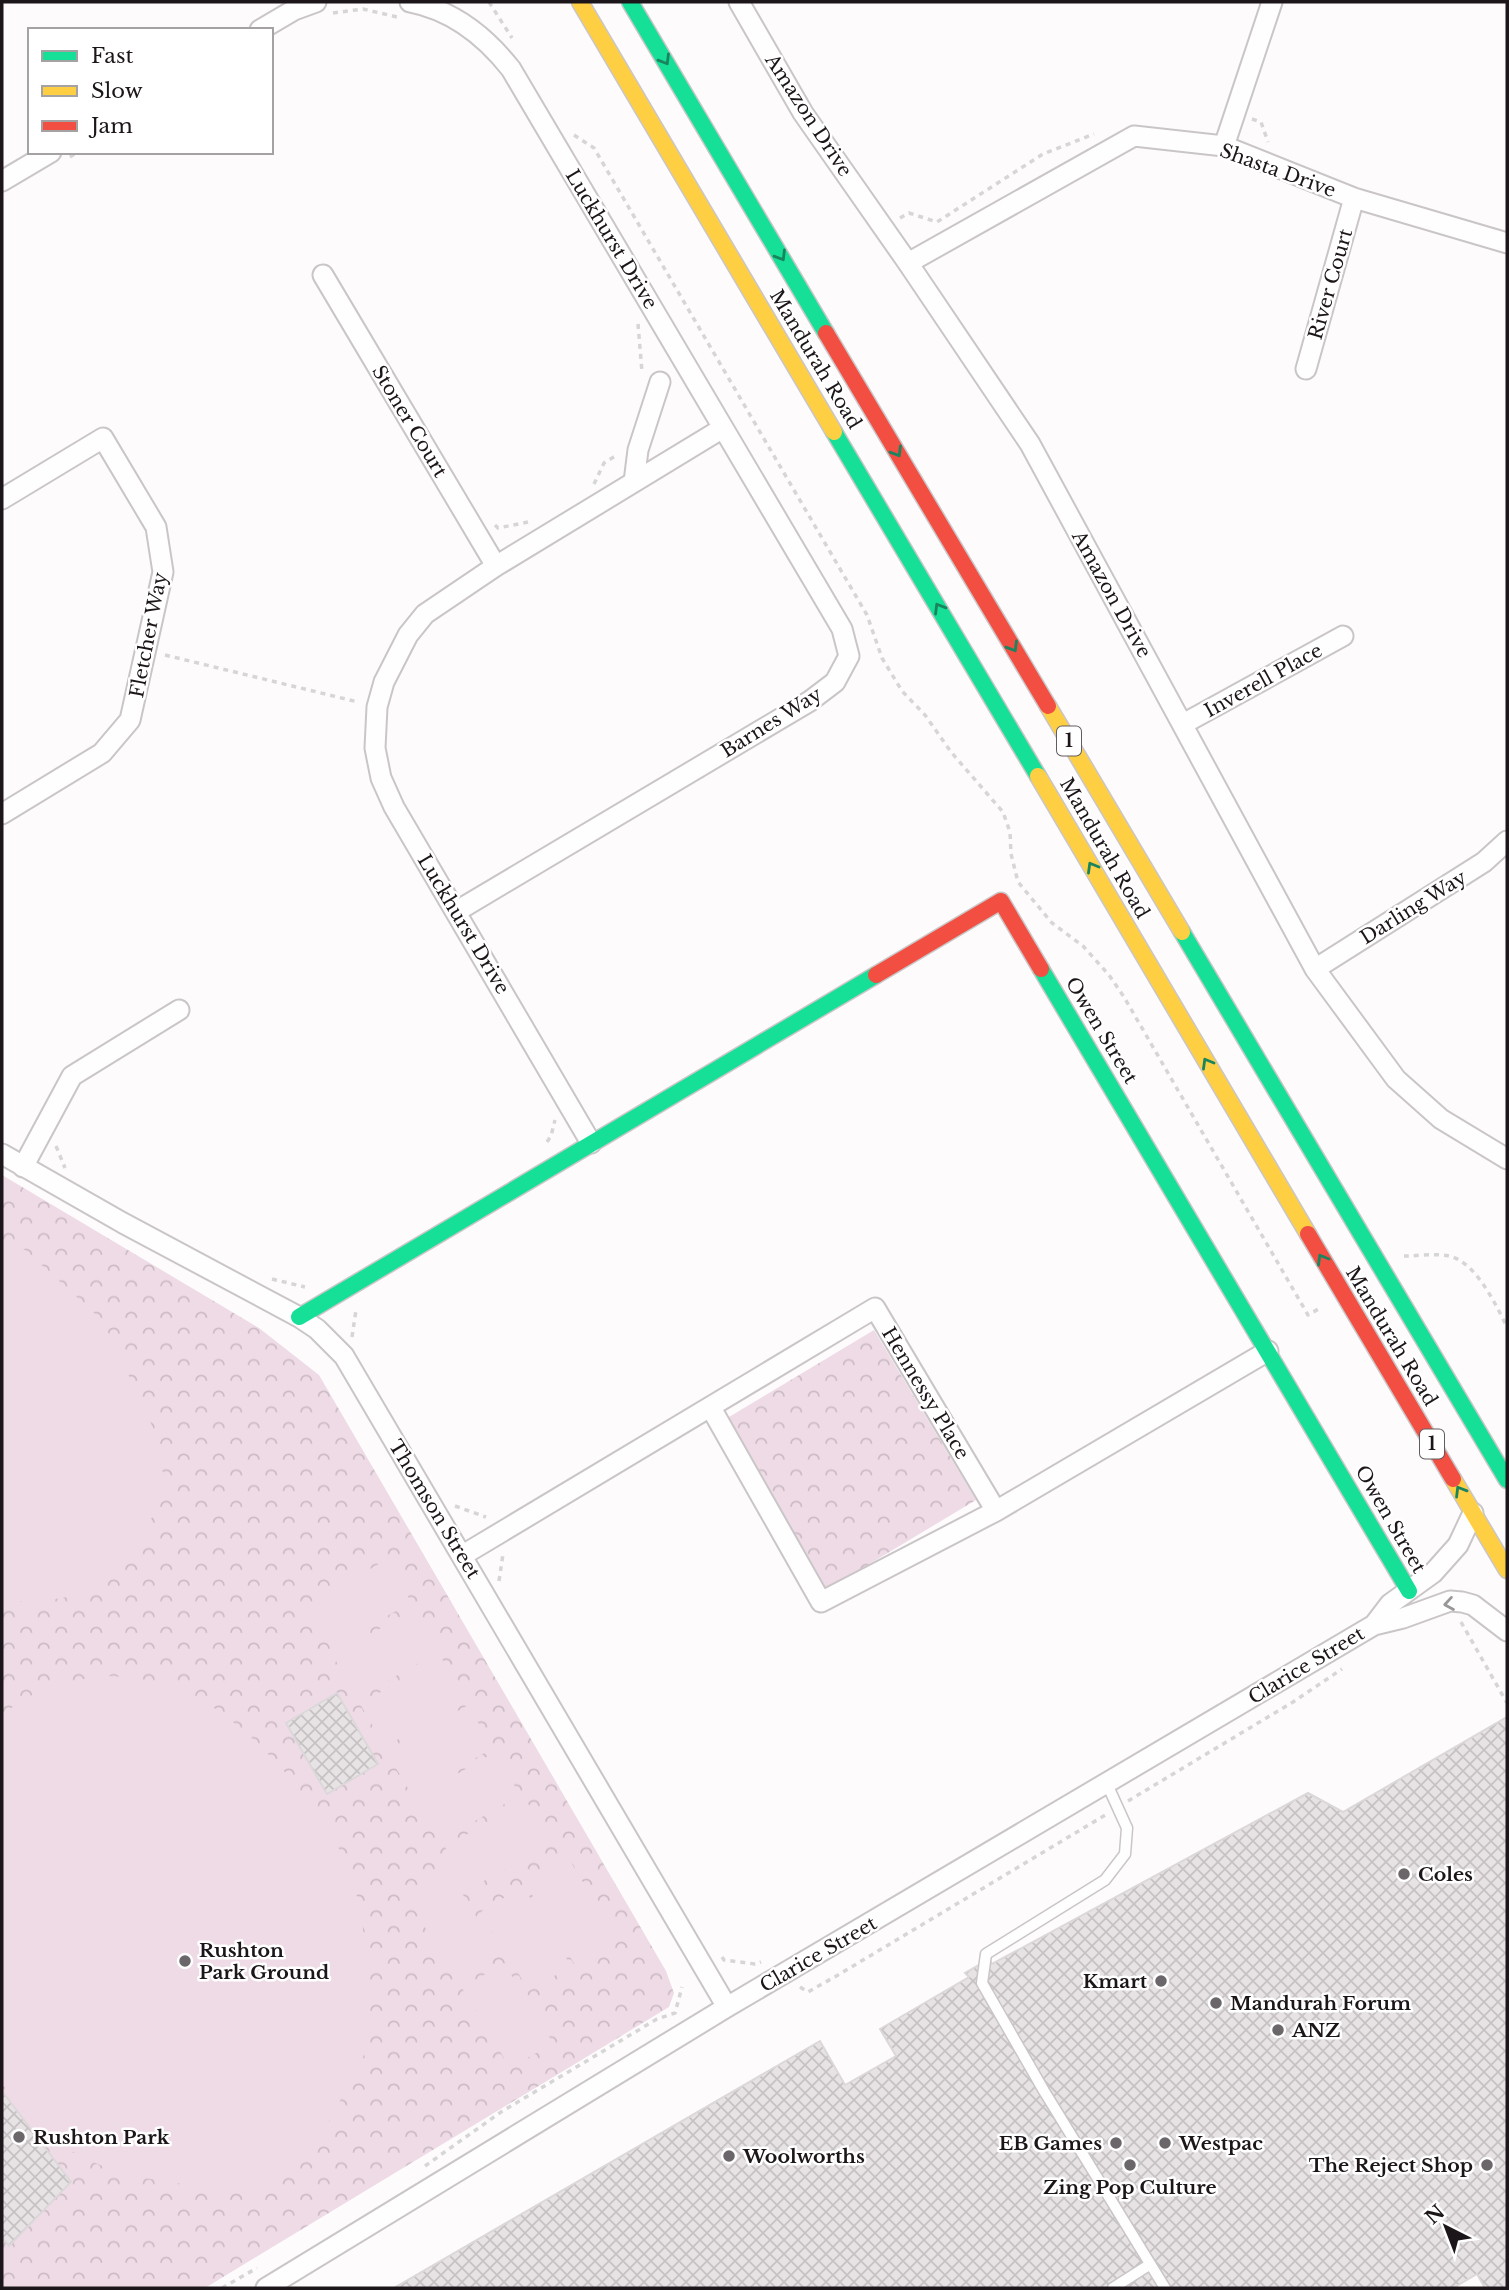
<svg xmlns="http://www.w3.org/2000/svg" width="1509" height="2290" font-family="'Libre Baskerville',serif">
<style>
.park{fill:url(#park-crowns)}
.pitch{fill:#eedbe6}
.building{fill:url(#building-cross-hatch);stroke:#dcd8da;stroke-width:2}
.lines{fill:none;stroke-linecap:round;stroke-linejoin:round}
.lane-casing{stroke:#cac6c8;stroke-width:13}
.street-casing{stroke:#cac6c8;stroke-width:23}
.fast-casing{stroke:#cac6c8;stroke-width:19}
.slow-casing{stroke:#cac6c8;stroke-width:19}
.jam-casing{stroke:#cac6c8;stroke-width:19}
.path{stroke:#d7d6d7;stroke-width:3.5;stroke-dasharray:5 5;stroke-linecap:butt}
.lane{stroke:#fffeff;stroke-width:10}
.street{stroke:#fffeff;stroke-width:19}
.fast{stroke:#16e098;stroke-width:16}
.slow{stroke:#ffcf43;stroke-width:16}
.jam{stroke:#f24e42;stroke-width:16}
.oneway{stroke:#19855f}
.oneway2{stroke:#999698}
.poi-dot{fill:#6b6669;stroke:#fff;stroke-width:2.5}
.labels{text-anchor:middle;stroke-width:5;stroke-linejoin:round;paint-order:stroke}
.shield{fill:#fff;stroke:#605c5f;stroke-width:2}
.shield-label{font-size:18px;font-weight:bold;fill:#1c161a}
.street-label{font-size:19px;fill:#1c161a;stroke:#fff}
.poi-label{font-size:19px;font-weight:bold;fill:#1c161a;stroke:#fff;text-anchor:start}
</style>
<defs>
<pattern id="park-crowns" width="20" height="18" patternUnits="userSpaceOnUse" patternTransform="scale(1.75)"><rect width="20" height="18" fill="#eedbe6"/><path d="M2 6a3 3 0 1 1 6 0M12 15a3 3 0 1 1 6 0" fill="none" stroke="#ccbbc5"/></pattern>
<pattern id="building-cross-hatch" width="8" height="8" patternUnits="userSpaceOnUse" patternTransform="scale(1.75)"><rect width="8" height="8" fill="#e7e3e5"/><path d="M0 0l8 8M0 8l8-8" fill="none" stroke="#c6c2c4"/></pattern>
</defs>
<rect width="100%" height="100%" fill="#fdfbfc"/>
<path class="park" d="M2,1175L259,1328L319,1375L666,1971L674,1993L669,2007L205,2288H2Z
M874,1330L976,1500L826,1590L724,1420Z"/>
<path class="pitch" d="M2,1240L25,1250L102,1320L150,1420L167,1489L150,1521L125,1561L88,1593L29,1604L2,1595Z
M387,1559L411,1602L331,1649L306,1607Z
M414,1609L439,1651L358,1698L333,1656Z
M441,1657L466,1700L385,1747L360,1704Z
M107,1676C132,1677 155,1680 179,1689C242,1713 326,1808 349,1871C359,1896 363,1926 366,1953C370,1984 373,2017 366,2048C362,2065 346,2088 338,2105C321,2139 292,2177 252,2187C223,2194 188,2184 158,2180C96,2173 34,2137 2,2083V1716C31,1689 68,1680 107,1676Z
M468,1705L493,1748L412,1795L387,1753Z
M495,1752L520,1795L439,1842L414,1799Z
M526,1800L551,1842L470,1889L445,1847Z
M569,1859L617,1939L575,1965L526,1885Z
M450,1873L498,1953L456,1979L408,1899Z
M523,1886L571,1966L529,1991L481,1912Z
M504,1963L553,2043L510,2068L462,1988Z"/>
<path class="building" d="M337,1693L378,1764L327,1794L286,1723Z
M1507,1717V2288H1485L1477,2274L1453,2288H394L820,2041L845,2085L896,2056L880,2029L969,1977L965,1973L989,1959L992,1964L1308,1793L1343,1812Z
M2,2091L71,2182L9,2246L2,2237Z"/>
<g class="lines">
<g class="lane-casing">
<path id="lane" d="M1107,1784L1127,1828L1125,1854L1105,1880L986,1954L982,1983L1044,2091L1165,2288
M1113,2288L1149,2265"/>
</g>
<g class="street-casing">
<path id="street" d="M410,2C452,10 485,36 511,69L842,629L849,656L835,682L810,701L457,911
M739,2L803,113L908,263L1030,444L1315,969L1396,1079L1441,1119L1507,1159
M260,30L294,10L316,2
M1224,146L1272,2
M2,181L51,152
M908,263L1134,136L1224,146L1354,198L1507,243
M323,275L496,566
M1306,369L1354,198
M634,482L638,450L660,382
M2,499L103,438L156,527L163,572L130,720L102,753L2,814
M1183,724L1343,636
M1315,969L1484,862L1507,841
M591,1143L394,807L381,778L375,748L377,707L384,682L408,635L425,614L496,566L723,428
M2,1154L123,1223L299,1317L317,1329L344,1356L727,2007
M23,1167L72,1076L179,1010
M711,1408L821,1602L996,1511
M463,1555L875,1308L996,1511L1268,1351
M1374,1625L1390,1604L1433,1573L1458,1545L1473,1513
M266,2288L727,2007L1374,1625L1403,1618L1450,1601L1462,1602L1473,1605L1507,1631"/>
</g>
<g class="fast-casing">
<path id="fast" d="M630,2L826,333
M834,432L1038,776
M1182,932L1507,1480
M1041,969L1409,1591
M299,1317L876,975"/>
</g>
<g class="slow-casing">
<path id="slow" d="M580,2L834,432
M1048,706L1182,932
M1038,776L1308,1234
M1453,1479L1507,1570"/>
</g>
<g class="jam-casing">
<path id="jam" d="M826,333L1048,706
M876,975L1001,901L1041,969
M1308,1234L1453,1479"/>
</g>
<path class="path" d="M489,2L512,38
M333,13L363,9L397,17
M1252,119L1261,122L1268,142
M574,135L594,148L867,615L882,658L902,691L925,715L951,752L1003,812L1010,832L1011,854L1018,882L1052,923L1083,946L1109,975L1124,997L1308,1315L1322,1307
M70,157L78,152
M900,218L909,213L937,222L1043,154L1094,134
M638,324L642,372
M594,484L604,463L617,455
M495,525L498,528L528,522
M165,655L358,702
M547,1142L551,1136L555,1120
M56,1146L65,1168
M1404,1256C1418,1256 1435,1253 1449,1256C1476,1262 1496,1305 1507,1327
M272,1279L305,1287
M352,1337L356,1310
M455,1506L486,1517
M499,1581L503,1554
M1461,1622L1507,1703
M1128,1801L1293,1702L1342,1669
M722,1957L724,1960L755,1964L761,1962
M800,1987L808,1992L838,1975L1107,1814
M425,2166L501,2112L657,2019L675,2013L682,1987
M222,2288L257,2268"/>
<use href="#lane" class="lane"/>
<use href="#street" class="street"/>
<use href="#fast" class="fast"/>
<use href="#slow" class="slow"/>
<use href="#jam" class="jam"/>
</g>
<defs><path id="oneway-chevron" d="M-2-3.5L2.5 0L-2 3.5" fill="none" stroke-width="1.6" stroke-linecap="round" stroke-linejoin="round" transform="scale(1.75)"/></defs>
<g class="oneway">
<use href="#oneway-chevron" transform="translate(665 60) rotate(59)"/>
<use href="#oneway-chevron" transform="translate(781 256) rotate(59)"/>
<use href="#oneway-chevron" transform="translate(897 452) rotate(59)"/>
<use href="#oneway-chevron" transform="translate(939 608) rotate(-121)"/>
<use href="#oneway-chevron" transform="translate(1013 647) rotate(59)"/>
<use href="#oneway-chevron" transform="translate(1092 867) rotate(-120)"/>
<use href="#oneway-chevron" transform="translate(1207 1063) rotate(-120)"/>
<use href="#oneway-chevron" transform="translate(1322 1259) rotate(-120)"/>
<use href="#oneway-chevron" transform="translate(1460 1491) rotate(-121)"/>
</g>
<use class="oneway2" href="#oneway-chevron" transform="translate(1449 1604) rotate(170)"/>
<g class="poi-dot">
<circle cx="1404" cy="1874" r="7"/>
<circle cx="185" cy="1961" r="7"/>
<circle cx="1161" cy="1981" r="7"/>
<circle cx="1216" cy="2003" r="7"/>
<circle cx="1278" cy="2030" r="7"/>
<circle cx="19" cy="2137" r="7"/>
<circle cx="1116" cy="2143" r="7"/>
<circle cx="1165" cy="2143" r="7"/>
<circle cx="729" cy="2156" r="7"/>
<circle cx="1130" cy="2165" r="7"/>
<circle cx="1487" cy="2165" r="7"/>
</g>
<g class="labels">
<g class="shield">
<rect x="1057" y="726.5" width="24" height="29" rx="5"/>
<rect x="1420" y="1429.5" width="24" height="29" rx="5"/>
</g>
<g class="shield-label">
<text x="1069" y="747">1</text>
<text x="1432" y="1450">1</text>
</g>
<g class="street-label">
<text transform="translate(809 115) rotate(57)" y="7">Amazon Drive</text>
<text transform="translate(1278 170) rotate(20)" y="7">Shasta Drive</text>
<text transform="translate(612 239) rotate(59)" y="7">Luckhurst Drive</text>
<text transform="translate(1330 284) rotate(-74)" y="7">River Court</text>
<text transform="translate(816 359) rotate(59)" y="7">Mandurah Road</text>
<text transform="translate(410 421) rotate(59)" y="7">Stoner Court</text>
<text transform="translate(1112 594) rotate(61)" y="7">Amazon Drive</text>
<text transform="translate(148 635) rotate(-79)" y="7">Fletcher Way</text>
<text transform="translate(1263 680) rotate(-29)" y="7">Inverell Place</text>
<text transform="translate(771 722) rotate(-32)" y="7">Barnes Way</text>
<text transform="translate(1105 848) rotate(60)" y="7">Mandurah Road</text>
<text transform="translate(1413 907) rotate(-32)" y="7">Darling Way</text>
<text transform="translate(464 924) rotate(59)" y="7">Luckhurst Drive</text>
<text transform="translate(1102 1030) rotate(59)" y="7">Owen Street</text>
<text transform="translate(1392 1336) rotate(59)" y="7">Mandurah Road</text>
<text transform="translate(926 1393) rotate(59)" y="7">Hennessy Place</text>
<text transform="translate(435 1509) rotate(59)" y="7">Thomson Street</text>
<text transform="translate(1391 1519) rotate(60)" y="7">Owen Street</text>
<text transform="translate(1306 1665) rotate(-31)" y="7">Clarice Street</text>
<text transform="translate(818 1954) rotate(-30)" y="7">Clarice Street</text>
</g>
<g class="poi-label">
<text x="1418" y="1881">Coles</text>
<text x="199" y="1957">Rushton<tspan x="199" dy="22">Park Ground</tspan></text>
<text x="1147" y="1988" text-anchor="end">Kmart</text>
<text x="1230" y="2010">Mandurah Forum</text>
<text x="1292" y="2037">ANZ</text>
<text x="33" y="2144">Rushton Park</text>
<text x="1102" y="2150" text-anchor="end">EB Games</text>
<text x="1179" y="2150">Westpac</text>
<text x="743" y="2163">Woolworths</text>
<text x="1473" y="2172" text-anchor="end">The Reject Shop</text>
<text x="1130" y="2194" text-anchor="middle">Zing Pop Culture</text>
</g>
</g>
<rect width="1509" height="2290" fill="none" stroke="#1c161a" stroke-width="7"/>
<rect x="28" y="28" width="245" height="126" fill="#ffffff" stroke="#a4a2a3" stroke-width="2"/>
<rect x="42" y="51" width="35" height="10" fill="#16e098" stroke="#a4a2a3" stroke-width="2"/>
<text x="91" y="63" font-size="21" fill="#1c161a">Fast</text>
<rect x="42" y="86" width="35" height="10" fill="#ffcf43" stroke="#a4a2a3" stroke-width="2"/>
<text x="91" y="98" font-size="21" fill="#1c161a">Slow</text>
<rect x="42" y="121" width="35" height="10" fill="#f24e42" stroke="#a4a2a3" stroke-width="2"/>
<text x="91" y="133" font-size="21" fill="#1c161a">Jam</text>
<g transform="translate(1446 2227) rotate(318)" stroke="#ffffff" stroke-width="5" paint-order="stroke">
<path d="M0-5L12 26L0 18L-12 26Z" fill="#1c161a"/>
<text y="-10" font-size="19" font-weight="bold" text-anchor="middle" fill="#1c161a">N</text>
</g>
</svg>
